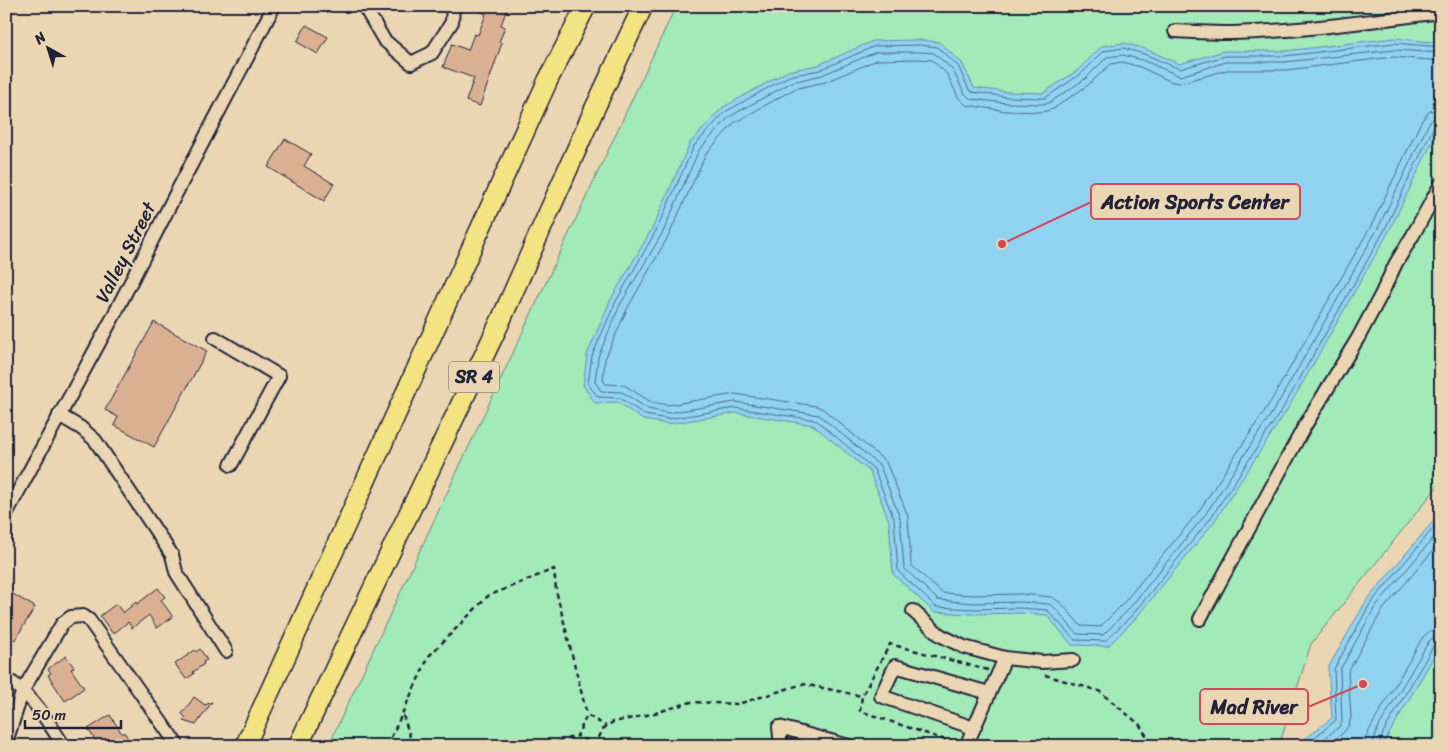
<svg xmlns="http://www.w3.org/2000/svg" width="1447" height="752" font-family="Sriracha,sans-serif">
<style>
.green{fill:#a2eab7;stroke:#628679}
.water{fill:#90d3f1;stroke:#648ca8}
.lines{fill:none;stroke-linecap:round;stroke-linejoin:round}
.shore{stroke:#4e6984;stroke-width:1}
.building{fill:#d9b192;stroke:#22223b}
.minor-casing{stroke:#22223b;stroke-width:16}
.highway-casing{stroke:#22223b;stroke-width:22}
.path{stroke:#22223b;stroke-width:2.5;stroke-dasharray:5 4;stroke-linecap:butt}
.minor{stroke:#ebd6b4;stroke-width:12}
.highway{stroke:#f4e382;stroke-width:19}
.labels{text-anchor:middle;stroke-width:4.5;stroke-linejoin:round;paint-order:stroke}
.shield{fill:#ebd6b4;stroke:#5e585f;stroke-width:1}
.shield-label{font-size:18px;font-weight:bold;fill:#22223b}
.street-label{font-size:19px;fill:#22223b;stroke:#ebd6b4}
.leader{fill:none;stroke:#d1495b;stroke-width:2}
.callout-dot{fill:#d1495b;stroke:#ebd6b4;stroke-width:2}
.callout{fill:#ebd6b4;stroke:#d1495b;stroke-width:2}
.callout-label{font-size:20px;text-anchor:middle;font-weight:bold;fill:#22223b}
</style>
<rect width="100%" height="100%" fill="#ebd6b4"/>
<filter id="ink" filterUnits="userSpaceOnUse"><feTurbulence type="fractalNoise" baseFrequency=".02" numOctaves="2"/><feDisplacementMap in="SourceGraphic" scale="10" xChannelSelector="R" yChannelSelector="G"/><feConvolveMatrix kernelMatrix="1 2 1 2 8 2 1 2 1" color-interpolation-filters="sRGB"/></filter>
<g filter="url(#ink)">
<path class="green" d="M676,6H1441V482L1311,644L1279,746H328Z
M1441,644V746H1382L1388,734Z"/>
<path class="water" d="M1394,38L1441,43V124L1388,233L1287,410L1214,522L1135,619L1108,646L1072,645L1047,615L1020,613L973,614L934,612L893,574L889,521L870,472L813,425L736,413L668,424L643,420L618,402L595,403L583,385L587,355L610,301L653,227L690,143L722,108L788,71L818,65L873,41L920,40L939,42L962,63L974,88L1008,92L1043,93L1078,70L1102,46L1124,43L1146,49L1179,64L1224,51H1285Z
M1441,512V644L1382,746H1296L1332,718L1328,668L1366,601Z"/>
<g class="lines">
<path class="shore" d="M1441,47L1394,43L1285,56H1225L1180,69L1144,54L1123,48L1104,51L1081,74L1045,98L1007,97L972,92L969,90L958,66L937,47L920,45L875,46L820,70L789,76L725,112L694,146L657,229L615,303L592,356L588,384L598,397L620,398L645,415L668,419L735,408L816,420L874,469L894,519L898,571L936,607L973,609L1020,608L1047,610L1075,640L1105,641L1132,615L1210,519L1283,408L1384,231L1434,126L1441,123
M1441,53L1394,50L1285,62H1226L1180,76L1142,60L1123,55L1107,57L1085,79L1049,103L1043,104L1007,103L971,99L964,93L953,70L934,53L920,52H876L822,75L792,82L729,117L699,150L663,232L620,305L598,357L595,382L601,391L622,392L648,409L668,413L735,402L819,415L880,466L900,518L904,568L938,600L974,603L1021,602L1049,604L1055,608L1077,634L1103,635L1127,611L1205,515L1277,405L1378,228L1429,123L1434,118L1441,117
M1441,61L1394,57L1286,70H1227L1180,83L1172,82L1140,67L1122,62L1111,64L1088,85L1053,109L1043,112L1006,111L966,105L958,97L947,74L932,60L919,59L877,60L825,82L794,89L734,123L706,154L669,235L627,309L605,359L603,380L606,384L624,385L651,402L668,405L735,394L816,406L823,409L886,462L908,516L911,565L942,593L974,595L1021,594L1052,597L1061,603L1081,626L1100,627L1121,606L1199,511L1271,401L1372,224L1422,120L1430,111L1441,109
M1304,746L1336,720L1334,669L1370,604L1441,519
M1315,746L1339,727L1342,722L1340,670L1375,607L1441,529
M1327,746L1344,732L1349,725L1351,717L1348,672L1381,612L1441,541
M1364,746L1365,739L1372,725L1423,637L1430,631L1441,628
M1372,746L1378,728L1429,641L1434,637L1441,636
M1378,746L1384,731L1434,645L1441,642"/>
</g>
<path class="building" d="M468,6H508L501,25L505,27L499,42L502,43L480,106L466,101L474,78L443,67L452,44L468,50L474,34L478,35L486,14Z
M306,25L328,37L318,54L297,42Z
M285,139L311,154L304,166L334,184L324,201L268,167Z
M154,322L207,351L154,447L114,425L118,417L105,410Z
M158,588L165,597L161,600L173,617L157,628L149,615L132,628L128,622L113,634L100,616L116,604L123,613L136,602L137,604Z
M6,590L35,607L15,640L6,635Z
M200,649L207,660L203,662L204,664L193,672L194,674L186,679L175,664L195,650L196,652Z
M66,656L74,667L71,669L84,688L65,701L48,675L51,673L48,669Z
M194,697L205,705L212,702L196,725L183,721L186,718L182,714Z
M110,715L122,734L124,732L133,746H99L88,729Z"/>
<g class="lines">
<g class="minor-casing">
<path id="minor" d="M364,6L384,40L411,63L432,53L452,22L453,6
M1175,31C1194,32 1213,33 1232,33C1302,31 1372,21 1441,12
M215,338L279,376L231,465
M59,415L81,428L95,440L172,555L176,572L226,651
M6,514L112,319L171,203L274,6
M913,611L940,635L964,647L1005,658L1042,662L1073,660
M1200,619L1303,429L1358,338L1381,295L1396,263L1413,235L1441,184
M6,679C33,694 47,721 64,746
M974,728L881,696L895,666L989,693
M6,742L23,690L62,624L71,617L83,616L89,620L178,746
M781,746L779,727L849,746
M966,746L1005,658"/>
</g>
<g class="highway-casing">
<path id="highway" d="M245,746L548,80L586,6
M298,746L500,322L594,110L643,6"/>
</g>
<path class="path" d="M1045,675L1099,691L1139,724L1153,746
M403,715L413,746
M954,743L860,711L862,696L890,644L988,670
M595,745L577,736L587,715L606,726
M387,746L429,656L488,596L554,569L556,590L587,715
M541,746L577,736
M595,746L603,729L613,722L652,714L691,702L738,704L803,684L862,696"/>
<use href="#minor" class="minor"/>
<use href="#highway" class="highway"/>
</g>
</g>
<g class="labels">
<rect class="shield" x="449" y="361.5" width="50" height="31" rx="4"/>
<g class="shield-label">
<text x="474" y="383">SR 4</text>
</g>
<g class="street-label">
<text transform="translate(125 252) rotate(-63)" y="7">Valley Street</text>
</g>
</g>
<path class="leader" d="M1002 244L1091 202M1363 684L1308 707"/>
<g class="callout-dot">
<circle cx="1002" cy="244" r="5"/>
<circle cx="1363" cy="684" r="5"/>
</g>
<g class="callout">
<rect x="1091" y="184" width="209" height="35" rx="5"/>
<rect x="1200" y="689" width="108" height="35" rx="5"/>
</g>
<g class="callout-label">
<text x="1195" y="209">Action Sports Center</text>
<text x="1254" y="714">Mad River</text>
</g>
<rect width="1447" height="752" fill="none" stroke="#ebd6b4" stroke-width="25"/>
<rect x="12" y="12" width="1422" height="727" fill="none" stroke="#22223b" stroke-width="2" filter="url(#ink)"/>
<g transform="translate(48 48) rotate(321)" stroke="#ebd6b4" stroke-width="4" paint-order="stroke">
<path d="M0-4L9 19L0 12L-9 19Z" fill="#22223b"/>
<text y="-8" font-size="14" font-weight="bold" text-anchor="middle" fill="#22223b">N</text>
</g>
<path d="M25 720v8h96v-8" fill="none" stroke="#22223b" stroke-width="2.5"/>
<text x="32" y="720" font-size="15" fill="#22223b" stroke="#ebd6b4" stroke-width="4" paint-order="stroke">50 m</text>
</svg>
